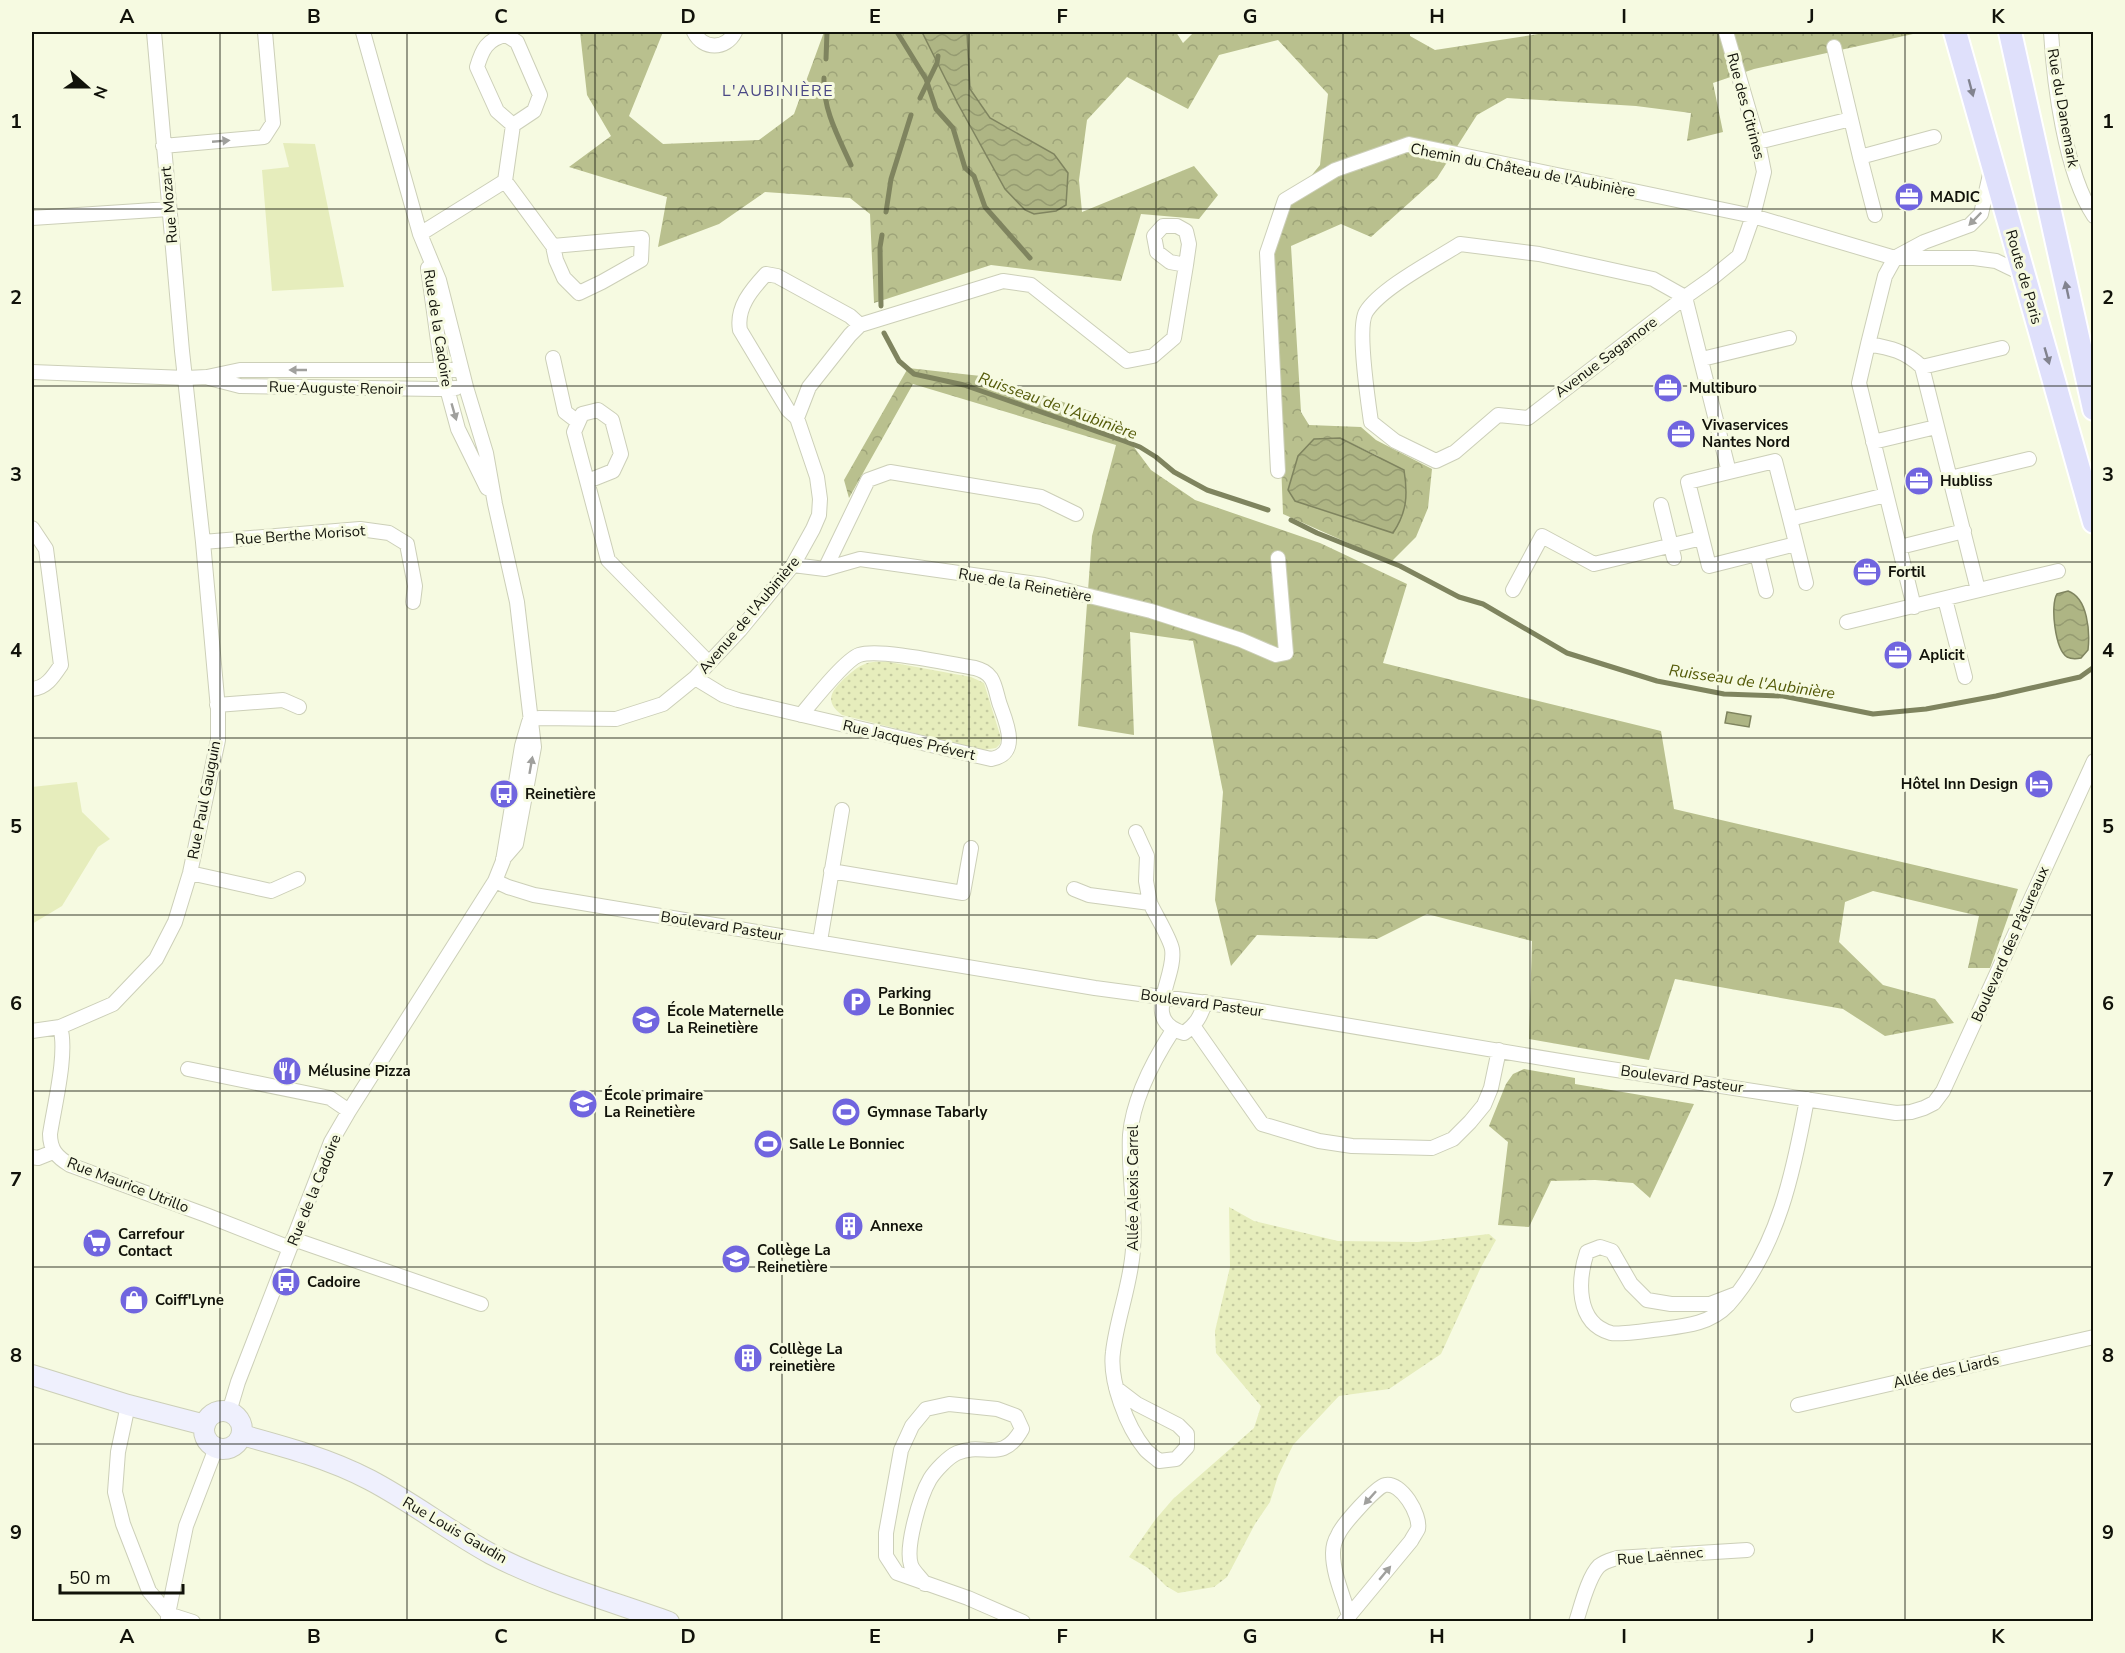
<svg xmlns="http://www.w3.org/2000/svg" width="2125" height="1653" font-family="'Nunito Sans',sans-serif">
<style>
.grass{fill:url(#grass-dots)}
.forest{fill:url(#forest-crowns);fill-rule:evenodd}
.garden{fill:#e6edbc}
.water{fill:url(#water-waves);stroke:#7f845f;stroke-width:1.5}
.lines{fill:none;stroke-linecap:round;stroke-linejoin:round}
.stream{stroke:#7f845f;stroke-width:5}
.street-casing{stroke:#cccfb8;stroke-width:16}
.secondary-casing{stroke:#cccfb8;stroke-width:22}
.primary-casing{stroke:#fff;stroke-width:26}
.street{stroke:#fff;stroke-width:14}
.secondary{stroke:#eff0fd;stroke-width:20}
.primary{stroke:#dfe0fb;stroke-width:22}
.oneway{fill:#82838f}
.oneway2{fill:#a0a09d}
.grid{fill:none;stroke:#11120a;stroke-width:1.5;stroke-opacity:0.55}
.labels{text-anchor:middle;stroke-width:6;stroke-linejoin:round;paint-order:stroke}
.street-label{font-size:15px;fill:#11120a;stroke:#f6fae1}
.poi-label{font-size:15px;font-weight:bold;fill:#11120a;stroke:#f6fae1;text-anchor:start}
.neighbourhood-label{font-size:16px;letter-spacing:1.5px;fill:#4a4785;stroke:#f6fae1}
.water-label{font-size:16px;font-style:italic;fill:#545a08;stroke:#f6fae1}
.neatline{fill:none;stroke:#11120a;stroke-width:2}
.grid-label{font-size:20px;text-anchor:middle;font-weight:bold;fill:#11120a}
</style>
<defs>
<pattern id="grass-dots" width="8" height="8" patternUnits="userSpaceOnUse" patternTransform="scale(1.5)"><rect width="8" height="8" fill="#e6edbc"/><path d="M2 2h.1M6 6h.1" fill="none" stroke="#c4caa0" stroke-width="1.8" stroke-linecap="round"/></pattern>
<pattern id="forest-crowns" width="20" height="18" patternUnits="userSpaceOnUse" patternTransform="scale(1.5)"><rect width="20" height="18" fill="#b9c08e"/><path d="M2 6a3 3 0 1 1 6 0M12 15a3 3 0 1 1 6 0" fill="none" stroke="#9ea479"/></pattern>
<pattern id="water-waves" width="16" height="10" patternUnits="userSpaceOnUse" patternTransform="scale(1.5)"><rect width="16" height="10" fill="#aeb584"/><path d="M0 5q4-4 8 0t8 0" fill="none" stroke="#959b71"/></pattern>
</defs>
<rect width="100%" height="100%" fill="#f6fae1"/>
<path class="grass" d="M889,662L971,677L984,683L1001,738L1000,744L996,748L982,750L842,715C823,701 832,690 846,677C852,672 857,667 865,664C872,661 881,662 889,662Z
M1229,1207L1254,1221L1338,1241L1418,1242L1489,1234L1496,1240L1480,1269L1441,1354L1389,1389L1339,1396L1293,1445L1278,1476L1270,1502L1255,1524L1227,1577L1214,1587L1178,1593L1166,1586L1148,1568L1129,1557L1155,1520L1173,1499L1254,1428L1261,1406L1216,1353L1215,1331L1230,1267Z"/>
<path class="forest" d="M580,32H663L629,116L663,144L759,140L794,114L824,32H922L958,104L1005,189L1054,154L990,118L970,89L967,32H1176L1183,43L1194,32H1410V36L1435,50L1551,32H1922L1754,69L1713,83L1723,132L1687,141L1691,113L1636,106L1507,98L1477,115L1437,178L1371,237L1341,224L1291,246L1301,412L1309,425L1361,427L1376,440L1432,469L1428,508L1416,537L1391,562L1283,514L1273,254L1289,203L1320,165L1328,94L1278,40L1219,55L1188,109L1127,77L1087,120L1079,180L1082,212L1194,166L1218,195L1199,219L1141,214L1121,281L991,265L874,303L870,214L850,198L765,192L719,224L658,247L667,197L569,167L611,136L587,95ZM1340,438L1380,457L1314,439Z
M908,368L990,377L1113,419L1151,470L1195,500L1320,543L1407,584L1383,663L1661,731L1674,809L2018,889L1990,968H1968L1979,916L1873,891L1845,902L1839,942L1883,985L1935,999L1954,1023L1885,1036L1843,1009L1675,979L1649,1060L1529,1039L1532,941L1427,914L1377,939L1257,935L1231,966L1215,900L1223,792L1193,641L1130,632L1134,735L1078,726L1092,536L1116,445L913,384L849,498L844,480Z
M1524,1069L1575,1078V1084L1694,1104L1650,1198L1633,1183L1595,1180L1551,1181L1529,1227L1498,1225L1508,1142L1489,1126L1506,1084L1513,1074Z"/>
<path class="garden" d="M283,143L315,144L344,287L272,291L262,170L289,167Z
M77,782L82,812L110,839L98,847L62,906L32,924V787Z"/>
<path class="water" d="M922,32H967L970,89L990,118L1054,154L1068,173L1066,205L1056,211L1034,214L1025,210L1005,189L958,104Z
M1340,438L1404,470C1408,495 1407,512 1393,533L1295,501L1288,490L1298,456L1314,439Z
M2068,591C2088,598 2090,632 2088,650L2081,658C2076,659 2071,659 2067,657C2055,649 2050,605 2057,594Z
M1727,712L1751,716L1749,727L1725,723Z"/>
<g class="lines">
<path class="stream" d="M897,32L926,79L936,109L953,128L965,168L974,176L985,207L1030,258
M826,59L827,32
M824,78C823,110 838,136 851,165
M920,98L937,63L938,56
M886,212L891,179L911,115
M881,306L880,247L882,235
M884,333L899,361L914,374L964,385L1124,441L1140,447L1156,457L1174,472L1207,490L1268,510
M1291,520L1317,533L1400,566L1459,597L1483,604L1567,653L1657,681L1724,694L1783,696L1873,714L1926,709L1996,696L2080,677L2094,667"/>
<g class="street-casing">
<path id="street" d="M363,32L420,234L439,280L466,387L486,453L495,504L517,602L534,747L516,844L503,859
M694,32C703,50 726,50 735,32
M1726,32L1758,142L1764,172L1753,216L1739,256L1712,278L1685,297L1528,418L1498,415L1455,452L1436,461L1395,441L1371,422C1368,401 1357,327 1366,312C1381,288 1435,260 1460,244L1539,254L1653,279L1685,297L1729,472L1775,461L1790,519L1886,495
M2051,32C2054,83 2065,173 2094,216
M1834,47L1851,119
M1758,142L1851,119L1860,157L1934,137
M163,146L264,137L273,123L265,32
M1860,157L1875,215
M505,181L513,125L534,111L540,95L517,42L506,35C487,39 482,50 477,67L497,111L513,125
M32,218L169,209
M420,234L505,181L553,246L556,260L564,278L579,293L602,282L641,260L642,238L553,246
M1898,256L1924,242L1970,225L1981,214L1991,170
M1895,258L1885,276L1868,344C1891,348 1905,351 1922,367L1978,590
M428,268L442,370L458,429L487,488
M1868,344L1859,383L1914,607
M553,358L565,412L578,422
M1702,359L1789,338
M1922,367L2002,348
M32,372L186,378L207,377L240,370H461
M209,378L240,386L436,389L456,388
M797,418L788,410L740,330C736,308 751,290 766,274L777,276L850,316L860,325
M1873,442L1936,427
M1278,471L1267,253L1285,200L1335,170L1409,144L1753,216L1895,258H1974L1996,261L2023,274
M1729,472L1688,482L1709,566L1796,544
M1950,478L2029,459
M588,481L613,471L621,454L612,420L598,410L582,414L574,432L608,560L709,663
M1661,505L1674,558
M1790,519L1806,583
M32,528L46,549L61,665C53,677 46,688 32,689
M203,542L360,529L389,533L407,544L415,586L413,602
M1900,547L1964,531
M1757,554L1766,591
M793,565L825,569L860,559L1044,585L1151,611L1241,640L1276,655L1286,653L1278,558
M825,569L868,480L890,472L1041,497L1076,514
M1513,590L1542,536L1594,564L1702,538
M1945,599L1965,677
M1847,622L2058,571
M695,678L723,695L738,700L991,759C1020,754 1007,724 1000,705C997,697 996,686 991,678C987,672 982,670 975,668C950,664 880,648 859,655C845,660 812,702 801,715
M217,705L283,700L299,707
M530,719L540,718L616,719L663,704L695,678L709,663L740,630L793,565L813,529L819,515L820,499L817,477L797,418L809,387L850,335L860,325L1003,281L1031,285L1127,361L1153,356L1174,338L1186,265L1170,262L1157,252L1154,236L1163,226H1177L1186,231L1189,244L1186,265
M1136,832L1147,856L1146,881L1150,903
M831,871L963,893L971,848
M190,873L271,891L298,879
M495,881L508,887L534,895L1095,988L1237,1007L1578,1064L1896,1113L1911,1112L1924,1108L1934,1103L1943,1091L2094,761
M1074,889L1089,895L1150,903C1155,914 1170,938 1172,949C1177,978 1139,1021 1184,1033C1196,1025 1201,1016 1205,1002
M820,941L842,810
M60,1027C68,1052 54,1107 50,1134C50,1150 57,1157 70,1165L206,1215L290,1248
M1194,1027L1262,1124L1319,1141L1352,1146L1432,1148L1453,1139L1470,1122L1484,1105L1491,1088L1499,1050
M32,1031L60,1027L113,1004L156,959L175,922L190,873L218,740V709L203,542L182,351L154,32
M188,1069L330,1098L349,1111
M32,1157L38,1158L53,1152
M293,1239L481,1304
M1736,1294L1710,1304H1671L1647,1300L1631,1284L1612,1251L1600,1247L1587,1252C1578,1279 1575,1323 1611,1333C1619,1335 1651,1330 1661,1329C1685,1326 1710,1324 1728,1305C1778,1249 1794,1170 1807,1099
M1116,1388L1137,1404L1178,1425L1187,1434V1447L1176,1459L1159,1461C1155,1457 1149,1454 1145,1449C1127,1427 1109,1381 1113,1352C1117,1317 1131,1284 1133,1249C1136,1211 1128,1171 1130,1135C1133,1098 1153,1061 1173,1030
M128,1405L118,1452L115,1492L123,1524L149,1591L168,1614
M1798,1405L2094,1337
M229,1412L238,1382L331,1142L349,1111L495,881L503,861L522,746L529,722
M925,1584C921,1578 913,1571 911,1565C905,1547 920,1496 930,1479C935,1471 948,1457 957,1453C984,1441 1002,1465 1022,1429L1016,1416L997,1409L949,1404L926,1409L912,1426L901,1450L886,1533V1556L897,1573L968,1598L1023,1622
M168,1614L193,1622
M168,1619V1614L186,1526L216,1448
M1344,1622L1411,1541C1413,1537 1416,1533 1418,1529C1421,1515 1401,1481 1385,1485C1376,1487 1342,1525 1338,1535C1335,1540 1333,1547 1333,1553C1333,1574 1343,1595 1349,1616
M1576,1622C1581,1607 1588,1577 1599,1566C1605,1561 1611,1560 1617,1558L1747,1550"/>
</g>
<g class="secondary-casing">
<path id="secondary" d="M32,1375L128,1405L205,1425
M204 1430a19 19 0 1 1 38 0a19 19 0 1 1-38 0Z
M242,1435C286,1447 330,1459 370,1480C412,1502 449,1531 491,1554C546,1583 611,1601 669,1622"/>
</g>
<g class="primary-casing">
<path id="primary" d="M1955,32L2094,522
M2010,32L2094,409"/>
</g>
<use href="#street" class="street"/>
<use href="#secondary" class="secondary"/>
<use href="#primary" class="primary"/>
</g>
<defs><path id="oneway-solid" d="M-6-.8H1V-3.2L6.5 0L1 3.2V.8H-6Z" transform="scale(1.5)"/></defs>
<g class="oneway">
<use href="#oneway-solid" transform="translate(1971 88) rotate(75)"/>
<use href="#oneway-solid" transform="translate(2067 290) rotate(-102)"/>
<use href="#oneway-solid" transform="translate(2047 356) rotate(74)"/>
</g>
<g class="oneway2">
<use href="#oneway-solid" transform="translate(221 141) rotate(-5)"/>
<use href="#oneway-solid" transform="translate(1975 219) rotate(134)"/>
<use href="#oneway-solid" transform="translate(298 370) rotate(-180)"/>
<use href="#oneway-solid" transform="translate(454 412) rotate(74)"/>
<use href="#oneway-solid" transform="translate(531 765) rotate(-80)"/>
<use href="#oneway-solid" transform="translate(1370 1498) rotate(132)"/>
<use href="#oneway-solid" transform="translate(1385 1573) rotate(-50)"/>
</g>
<path class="grid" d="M220,32V1622M407,32V1622M595,32V1622M782,32V1622M969,32V1622M1156,32V1622M1343,32V1622M1530,32V1622M1718,32V1622M1905,32V1622M32,209H2094M32,386H2094M32,562H2094M32,738H2094M32,915H2094M32,1091H2094M32,1267H2094M32,1444H2094"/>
<defs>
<g id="office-disc" transform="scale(1.5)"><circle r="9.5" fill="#7065df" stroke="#f6fae1"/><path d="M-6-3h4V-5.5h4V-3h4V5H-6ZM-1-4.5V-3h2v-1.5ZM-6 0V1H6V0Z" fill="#fff"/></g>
<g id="hotel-disc" transform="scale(1.5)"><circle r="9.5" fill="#7065df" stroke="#f6fae1"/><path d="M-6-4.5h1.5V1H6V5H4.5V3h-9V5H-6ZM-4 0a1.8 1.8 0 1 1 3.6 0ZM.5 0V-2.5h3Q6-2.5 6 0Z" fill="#fff"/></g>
<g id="bus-disc" transform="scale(1.5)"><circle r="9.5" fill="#7065df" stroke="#f6fae1"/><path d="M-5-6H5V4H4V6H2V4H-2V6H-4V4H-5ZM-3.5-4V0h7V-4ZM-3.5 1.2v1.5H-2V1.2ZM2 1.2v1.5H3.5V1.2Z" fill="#fff"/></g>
<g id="parking-disc" transform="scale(1.5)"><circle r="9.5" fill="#7065df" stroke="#f6fae1"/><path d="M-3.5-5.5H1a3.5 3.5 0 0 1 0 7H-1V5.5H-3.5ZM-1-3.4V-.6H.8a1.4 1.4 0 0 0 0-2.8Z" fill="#fff"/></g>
<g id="school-disc" transform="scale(1.5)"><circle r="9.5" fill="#7065df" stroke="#f6fae1"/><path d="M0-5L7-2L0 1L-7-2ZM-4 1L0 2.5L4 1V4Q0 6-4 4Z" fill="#fff"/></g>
<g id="restaurant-disc" transform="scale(1.5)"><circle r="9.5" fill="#7065df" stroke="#f6fae1"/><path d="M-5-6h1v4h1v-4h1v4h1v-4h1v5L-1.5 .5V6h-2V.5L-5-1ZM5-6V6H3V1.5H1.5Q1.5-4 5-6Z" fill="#fff"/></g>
<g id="stadium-disc" transform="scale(1.5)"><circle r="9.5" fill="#7065df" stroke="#f6fae1"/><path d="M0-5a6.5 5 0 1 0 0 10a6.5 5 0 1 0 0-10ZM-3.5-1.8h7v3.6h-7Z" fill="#fff"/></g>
<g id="building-disc" transform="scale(1.5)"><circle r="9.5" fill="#7065df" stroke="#f6fae1"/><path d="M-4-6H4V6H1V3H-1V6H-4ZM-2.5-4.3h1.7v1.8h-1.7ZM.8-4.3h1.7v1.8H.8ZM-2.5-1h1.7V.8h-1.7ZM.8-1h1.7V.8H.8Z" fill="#fff"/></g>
<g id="supermarket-disc" transform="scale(1.5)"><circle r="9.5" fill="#7065df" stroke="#f6fae1"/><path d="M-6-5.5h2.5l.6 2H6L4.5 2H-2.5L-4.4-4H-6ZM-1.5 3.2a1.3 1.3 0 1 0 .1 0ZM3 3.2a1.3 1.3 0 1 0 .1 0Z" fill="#fff"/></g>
<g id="shop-disc" transform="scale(1.5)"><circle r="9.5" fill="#7065df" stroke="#f6fae1"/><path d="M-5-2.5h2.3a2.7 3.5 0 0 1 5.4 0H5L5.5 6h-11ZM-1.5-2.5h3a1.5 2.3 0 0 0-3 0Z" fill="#fff"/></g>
</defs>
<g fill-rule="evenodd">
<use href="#office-disc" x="1909" y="197"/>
<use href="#office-disc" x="1668" y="388"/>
<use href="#office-disc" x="1681" y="434"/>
<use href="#office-disc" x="1919" y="481"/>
<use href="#office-disc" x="1867" y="572"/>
<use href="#office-disc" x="1898" y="655"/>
<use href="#hotel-disc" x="2039" y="784"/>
<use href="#bus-disc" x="504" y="794"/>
<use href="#parking-disc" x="857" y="1002"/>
<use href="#school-disc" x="646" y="1020"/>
<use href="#restaurant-disc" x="287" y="1071"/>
<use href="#school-disc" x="583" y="1104"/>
<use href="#stadium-disc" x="846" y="1112"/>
<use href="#stadium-disc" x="768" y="1144"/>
<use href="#building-disc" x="849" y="1226"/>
<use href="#supermarket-disc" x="97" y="1243"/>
<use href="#school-disc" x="736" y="1259"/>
<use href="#bus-disc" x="286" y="1282"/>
<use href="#shop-disc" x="134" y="1300"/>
<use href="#building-disc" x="748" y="1358"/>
</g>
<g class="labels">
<g class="street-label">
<text transform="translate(1746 106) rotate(75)" y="5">Rue des Citrines</text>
<text transform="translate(2063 108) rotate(80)" y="5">Rue du Danemark</text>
<text transform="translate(1523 170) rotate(11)" y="5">Chemin du Château de l'Aubinière</text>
<text transform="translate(169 205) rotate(-95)" y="5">Rue Mozart</text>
<text transform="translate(2024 277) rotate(74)" y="5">Route de Paris</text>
<text transform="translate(438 328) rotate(81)" y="5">Rue de la Cadoire</text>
<text transform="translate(1606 357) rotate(-37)" y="5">Avenue Sagamore</text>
<text transform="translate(336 388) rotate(1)" y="5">Rue Auguste Renoir</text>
<text transform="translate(300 535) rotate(-4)" y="5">Rue Berthe Morisot</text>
<text transform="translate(1025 585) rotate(10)" y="5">Rue de la Reinetière</text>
<text transform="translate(749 615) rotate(-50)" y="5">Avenue de l'Aubinière</text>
<text transform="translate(909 740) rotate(13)" y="5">Rue Jacques Prévert</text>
<text transform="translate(204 800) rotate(-79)" y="5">Rue Paul Gauguin</text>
<text transform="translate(722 926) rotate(9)" y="5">Boulevard Pasteur</text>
<text transform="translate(2010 944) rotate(-66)" y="5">Boulevard des Pâtureaux</text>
<text transform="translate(1202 1003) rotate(8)" y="5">Boulevard Pasteur</text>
<text transform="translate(1682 1079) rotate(8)" y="5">Boulevard Pasteur</text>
<text transform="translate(128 1185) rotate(21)" y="5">Rue Maurice Utrillo</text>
<text transform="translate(1133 1188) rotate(-90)" y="5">Allée Alexis Carrel</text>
<text transform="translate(314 1190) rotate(-68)" y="5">Rue de la Cadoire</text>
<text transform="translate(1946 1371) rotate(-13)" y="5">Allée des Liards</text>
<text transform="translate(455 1530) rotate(30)" y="5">Rue Louis Gaudin</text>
<text transform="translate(1660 1556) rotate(-5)" y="5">Rue Laënnec</text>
</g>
<g class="poi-label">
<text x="1930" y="202">MADIC</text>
<text x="1689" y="393">Multiburo</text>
<text x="1702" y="430">Vivaservices<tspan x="1702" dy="17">Nantes Nord</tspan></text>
<text x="1940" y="486">Hubliss</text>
<text x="1888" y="577">Fortil</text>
<text x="1919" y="660">Aplicit</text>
<text x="2018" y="789" text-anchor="end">Hôtel Inn Design</text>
<text x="525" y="799">Reinetière</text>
<text x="878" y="998">Parking<tspan x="878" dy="17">Le Bonniec</tspan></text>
<text x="667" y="1016">École Maternelle<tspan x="667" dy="17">La Reinetière</tspan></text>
<text x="308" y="1076">Mélusine Pizza</text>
<text x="604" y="1100">École primaire<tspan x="604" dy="17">La Reinetière</tspan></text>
<text x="867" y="1117">Gymnase Tabarly</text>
<text x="789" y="1149">Salle Le Bonniec</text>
<text x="870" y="1231">Annexe</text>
<text x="118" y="1239">Carrefour<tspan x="118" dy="17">Contact</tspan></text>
<text x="757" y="1255">Collège La<tspan x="757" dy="17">Reinetière</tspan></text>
<text x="307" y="1287">Cadoire</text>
<text x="155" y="1305">Coiff'Lyne</text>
<text x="769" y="1354">Collège La<tspan x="769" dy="17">reinetière</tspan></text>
</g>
<g class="neighbourhood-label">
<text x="778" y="96">L'AUBINIÈRE</text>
</g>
<g class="water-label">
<text transform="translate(1058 405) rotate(20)" y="6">Ruisseau de l'Aubinière</text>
<text transform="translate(1752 681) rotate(8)" y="6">Ruisseau de l'Aubinière</text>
</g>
</g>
<rect width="2125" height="1653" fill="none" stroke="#f6fae1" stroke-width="66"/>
<g transform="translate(87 87) rotate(111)" stroke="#f6fae1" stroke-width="4.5" paint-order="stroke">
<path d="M0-4.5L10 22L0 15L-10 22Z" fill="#11120a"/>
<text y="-9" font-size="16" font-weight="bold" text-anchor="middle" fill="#11120a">N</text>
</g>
<path d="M60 1584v9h123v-9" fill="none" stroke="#11120a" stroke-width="3"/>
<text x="69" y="1584" font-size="18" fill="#11120a" stroke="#f6fae1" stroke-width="4.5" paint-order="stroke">50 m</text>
<rect x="33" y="33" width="2059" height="1587" class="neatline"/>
<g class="grid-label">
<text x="127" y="23">A</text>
<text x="314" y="23">B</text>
<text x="501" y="23">C</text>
<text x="688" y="23">D</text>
<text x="875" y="23">E</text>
<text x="1062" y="23">F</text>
<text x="1250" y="23">G</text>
<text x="1437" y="23">H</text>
<text x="1624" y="23">I</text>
<text x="1811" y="23">J</text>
<text x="1998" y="23">K</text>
<text x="16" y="128">1</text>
<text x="2108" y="128">1</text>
<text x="16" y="304">2</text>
<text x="2108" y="304">2</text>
<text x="16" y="481">3</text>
<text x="2108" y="481">3</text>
<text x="16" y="657">4</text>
<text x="2108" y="657">4</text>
<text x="16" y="833">5</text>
<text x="2108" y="833">5</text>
<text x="16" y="1010">6</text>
<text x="2108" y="1010">6</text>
<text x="16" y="1186">7</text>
<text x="2108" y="1186">7</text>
<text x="16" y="1362">8</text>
<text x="2108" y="1362">8</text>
<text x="16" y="1539">9</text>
<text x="2108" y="1539">9</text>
<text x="127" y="1643">A</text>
<text x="314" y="1643">B</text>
<text x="501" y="1643">C</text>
<text x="688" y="1643">D</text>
<text x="875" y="1643">E</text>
<text x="1062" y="1643">F</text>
<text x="1250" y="1643">G</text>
<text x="1437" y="1643">H</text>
<text x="1624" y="1643">I</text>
<text x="1811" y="1643">J</text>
<text x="1998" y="1643">K</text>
</g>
</svg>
